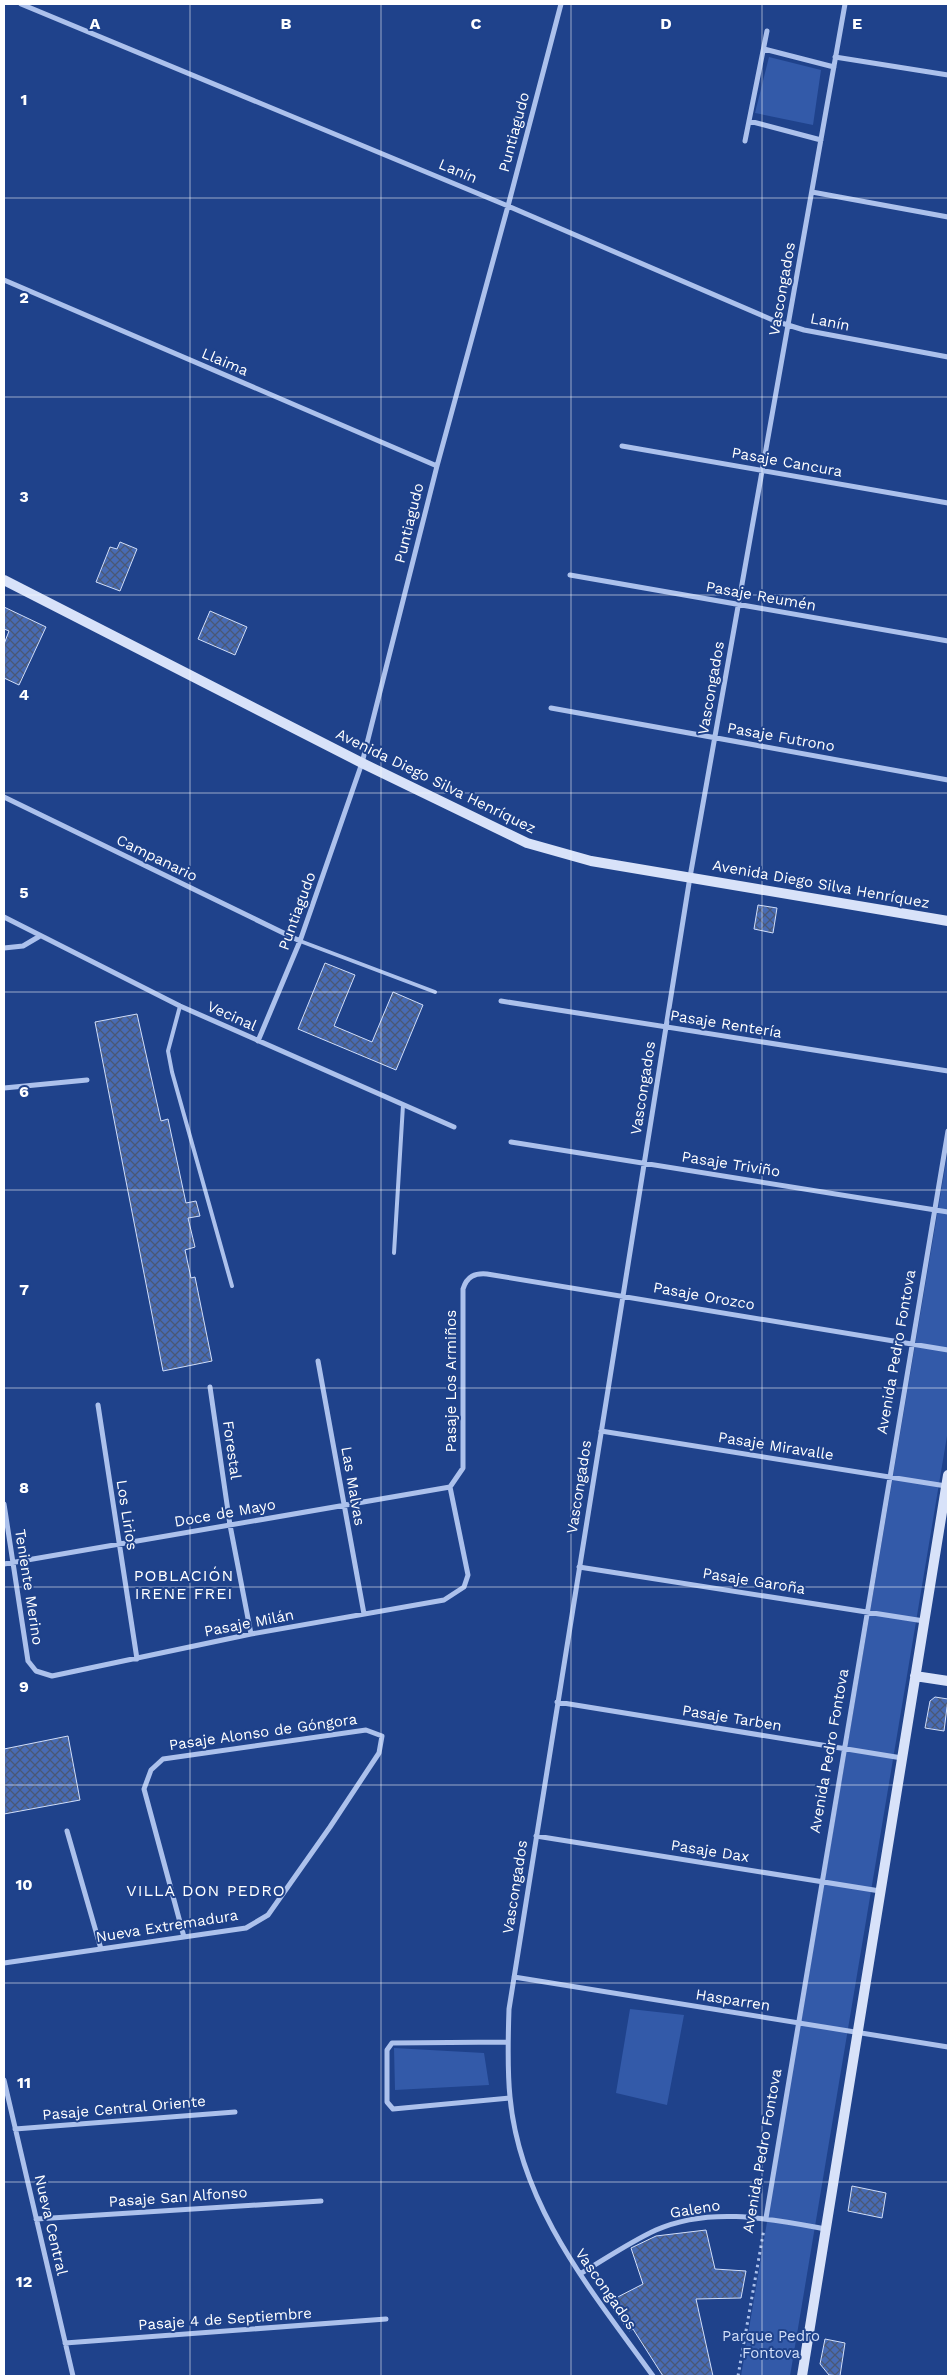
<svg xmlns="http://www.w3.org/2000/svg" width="952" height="2380" font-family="'Work Sans',sans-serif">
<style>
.park{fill:#335aa9}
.building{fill:url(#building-cross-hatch);stroke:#d1def9}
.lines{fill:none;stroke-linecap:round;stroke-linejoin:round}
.path{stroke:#acc1ec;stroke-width:3;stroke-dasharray:2.5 4;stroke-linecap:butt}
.service{stroke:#acc1ec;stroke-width:4}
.minor{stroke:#acc1ec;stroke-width:5}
.secondary{stroke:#d8e2f9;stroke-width:10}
.grid{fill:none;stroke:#fff;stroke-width:1;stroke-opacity:0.55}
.labels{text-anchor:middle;stroke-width:4;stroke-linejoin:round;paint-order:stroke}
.street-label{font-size:15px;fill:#fff;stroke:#1f428b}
.park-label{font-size:15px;fill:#d1def9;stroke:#1f428b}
.neighbourhood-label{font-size:16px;letter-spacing:1px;fill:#fff;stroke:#1f428b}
.grid-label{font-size:16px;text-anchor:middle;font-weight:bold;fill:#fff;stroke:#1f428b;stroke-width:4;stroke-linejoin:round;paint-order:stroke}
</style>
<defs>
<pattern id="building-cross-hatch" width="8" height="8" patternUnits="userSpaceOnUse" patternTransform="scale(1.25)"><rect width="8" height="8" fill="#486bb3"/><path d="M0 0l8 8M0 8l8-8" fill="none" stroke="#4a5875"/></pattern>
</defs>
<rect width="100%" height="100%" fill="#1f428b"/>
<path class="park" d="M769,57L821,70L813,125L755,113Z
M948,1150V1430L790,2376H741Z
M630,2009L684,2015L667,2105L616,2093Z
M394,2048L484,2053L489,2085L395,2090Z"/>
<path class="building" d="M120,542L137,549L120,591L96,582L110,547L117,549Z
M4,607L46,627L19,685L4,678V644L9,631L4,629Z
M210,611L247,627L235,655L198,639Z
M758,905L777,908L773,933L754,929Z
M325,963L355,975L334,1026L372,1042L393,992L423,1005L396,1070L298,1029Z
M137,1014L161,1121L168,1119L186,1203L196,1201L200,1216L188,1218L195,1247L185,1250L191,1278L195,1277L212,1361L163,1371L95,1022Z
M935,1697L948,1699L944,1731L925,1728L930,1701Z
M68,1736L80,1800L4,1814V1749Z
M852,2186L886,2193L882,2218L848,2211Z
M706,2230L715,2269L746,2271L741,2298L696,2299L713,2376H663L633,2329L629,2331L608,2302L643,2284L631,2248L656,2236Z
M825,2339L845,2343L840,2376L829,2375L820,2364Z"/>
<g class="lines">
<path class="path" d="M738,2376L764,2229"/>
<path class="service" d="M300,941L435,992
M180,1006L168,1051L172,1072L232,1286
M394,1253L403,1105"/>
<path class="minor" d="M21,4L508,206L775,321L804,330L948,357
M764,49L834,67
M835,57L948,75
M749,121L821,140
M745,141L767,31
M812,192L948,217
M4,280L437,466
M622,446L948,503
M570,575L948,641
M551,708L948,780
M4,797L300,941
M4,917L180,1006L454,1127
M4,948L23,946L40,936
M501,1001L948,1071
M258,1041L300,941L362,763L437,466L508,206L561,4
M4,1088L87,1080
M511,1142L948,1212
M318,1361L364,1614
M210,1387L230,1525L251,1634
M98,1405L137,1659
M601,1431L946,1486
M4,1504L28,1661L36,1671L52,1676L251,1634L444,1600L464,1587L468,1575L450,1487L463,1468V1289C467,1276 475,1273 487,1274L948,1350
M4,1564L450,1487
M579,1567L924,1621
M557,1702L902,1758
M67,1831L101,1949
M536,1836L880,1891
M4,1963L246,1928L268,1915L330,1827L379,1753L382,1736L366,1730L163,1759L151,1770L144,1789L184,1937
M514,1977L948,2047
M507,2042L392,2043L387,2050V2102L393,2109L510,2098
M4,2080L73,2376
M15,2129L235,2112
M766,2218L948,1131
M36,2219L321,2201
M580,2274C605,2259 630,2242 656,2230C710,2206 771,2219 826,2229
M65,2343L386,2319
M653,2376C591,2290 520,2206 510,2097C507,2068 508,2038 509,2009L690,877L845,4"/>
<path class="secondary" d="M4,580L362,763L527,843L591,861L948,921
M915,1676L948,1681
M802,2376L948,1475"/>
</g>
<path class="grid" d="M190,4V2376M381,4V2376M571,4V2376M762,4V2376M4,198H948M4,397H948M4,595H948M4,793H948M4,992H948M4,1190H948M4,1388H948M4,1587H948M4,1785H948M4,1983H948M4,2182H948"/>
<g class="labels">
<g class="street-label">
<text transform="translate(514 132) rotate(-75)" y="5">Puntiagudo</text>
<text transform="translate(458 171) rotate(23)" y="5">Lanín</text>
<text transform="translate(782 289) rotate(-80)" y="5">Vascongados</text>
<text transform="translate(830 322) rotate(11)" y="5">Lanín</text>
<text transform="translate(225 362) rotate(23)" y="5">Llaima</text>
<text transform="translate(787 462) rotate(10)" y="5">Pasaje Cancura</text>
<text transform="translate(409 523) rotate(-76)" y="5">Puntiagudo</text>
<text transform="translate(761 596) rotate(10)" y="5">Pasaje Reumén</text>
<text transform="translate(711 688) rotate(-80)" y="5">Vascongados</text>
<text transform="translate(781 737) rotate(10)" y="5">Pasaje Futrono</text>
<text transform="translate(436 781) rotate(26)" y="5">Avenida Diego Silva Henríquez</text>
<text transform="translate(157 858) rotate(26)" y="5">Campanario</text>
<text transform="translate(821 884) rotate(10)" y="5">Avenida Diego Silva Henríquez</text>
<text transform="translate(297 911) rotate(-70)" y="5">Puntiagudo</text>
<text transform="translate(232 1016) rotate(24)" y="5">Vecinal</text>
<text transform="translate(726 1024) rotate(9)" y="5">Pasaje Rentería</text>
<text transform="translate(643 1088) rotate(-81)" y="5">Vascongados</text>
<text transform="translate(731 1164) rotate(9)" y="5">Pasaje Triviño</text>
<text transform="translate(704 1296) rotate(10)" y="5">Pasaje Orozco</text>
<text transform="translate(896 1352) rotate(-80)" y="5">Avenida Pedro Fontova</text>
<text transform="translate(451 1381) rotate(-90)" y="5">Pasaje Los Armiños</text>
<text transform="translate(776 1446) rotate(9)" y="5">Pasaje Miravalle</text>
<text transform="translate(232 1450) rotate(82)" y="5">Forestal</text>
<text transform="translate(353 1486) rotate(80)" y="5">Las Malvas</text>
<text transform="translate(579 1487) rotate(-81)" y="5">Vascongados</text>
<text transform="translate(225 1513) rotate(-10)" y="5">Doce de Mayo</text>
<text transform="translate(127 1515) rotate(81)" y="5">Los Lirios</text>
<text transform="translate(754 1581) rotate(9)" y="5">Pasaje Garoña</text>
<text transform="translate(29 1587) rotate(81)" y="5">Teniente Merino</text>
<text transform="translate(249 1623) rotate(-11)" y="5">Pasaje Milán</text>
<text transform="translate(732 1718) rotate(9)" y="5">Pasaje Tarben</text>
<text transform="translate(263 1732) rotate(-8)" y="5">Pasaje Alonso de Góngora</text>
<text transform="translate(829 1751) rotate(-80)" y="5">Avenida Pedro Fontova</text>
<text transform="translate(710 1851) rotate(9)" y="5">Pasaje Dax</text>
<text transform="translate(515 1887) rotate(-81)" y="5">Vascongados</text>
<text transform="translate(167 1926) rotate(-9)" y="5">Nueva Extremadura</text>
<text transform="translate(733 2000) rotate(9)" y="5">Hasparren</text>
<text transform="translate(124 2108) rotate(-5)" y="5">Pasaje Central Oriente</text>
<text transform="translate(762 2151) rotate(-80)" y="5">Avenida Pedro Fontova</text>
<text transform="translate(178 2197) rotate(-4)" y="5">Pasaje San Alfonso</text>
<text transform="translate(695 2209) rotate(-9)" y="5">Galeno</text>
<text transform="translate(51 2225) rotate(77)" y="5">Nueva Central</text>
<text transform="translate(606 2289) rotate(55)" y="5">Vascongados</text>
<text transform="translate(225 2319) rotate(-4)" y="5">Pasaje 4 de Septiembre</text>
</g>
<g class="park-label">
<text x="771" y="2341">Parque Pedro<tspan x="771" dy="17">Fontova</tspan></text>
</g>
<g class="neighbourhood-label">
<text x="184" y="1581">POBLACIÓN<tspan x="184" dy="18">IRENE FREI</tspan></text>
<text x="206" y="1896">VILLA DON PEDRO</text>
</g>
</g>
<g class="grid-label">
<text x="95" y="29">A</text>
<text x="286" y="29">B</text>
<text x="476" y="29">C</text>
<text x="666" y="29">D</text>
<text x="857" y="29">E</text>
<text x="24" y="105">1</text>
<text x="24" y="303">2</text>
<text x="24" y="502">3</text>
<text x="24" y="700">4</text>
<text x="24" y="898">5</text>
<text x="24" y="1097">6</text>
<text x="24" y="1295">7</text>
<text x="24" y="1493">8</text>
<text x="24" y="1692">9</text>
<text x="24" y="1890">10</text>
<text x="24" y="2088">11</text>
<text x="24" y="2287">12</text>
</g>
<rect width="952" height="2380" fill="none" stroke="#ffffff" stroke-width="10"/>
</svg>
